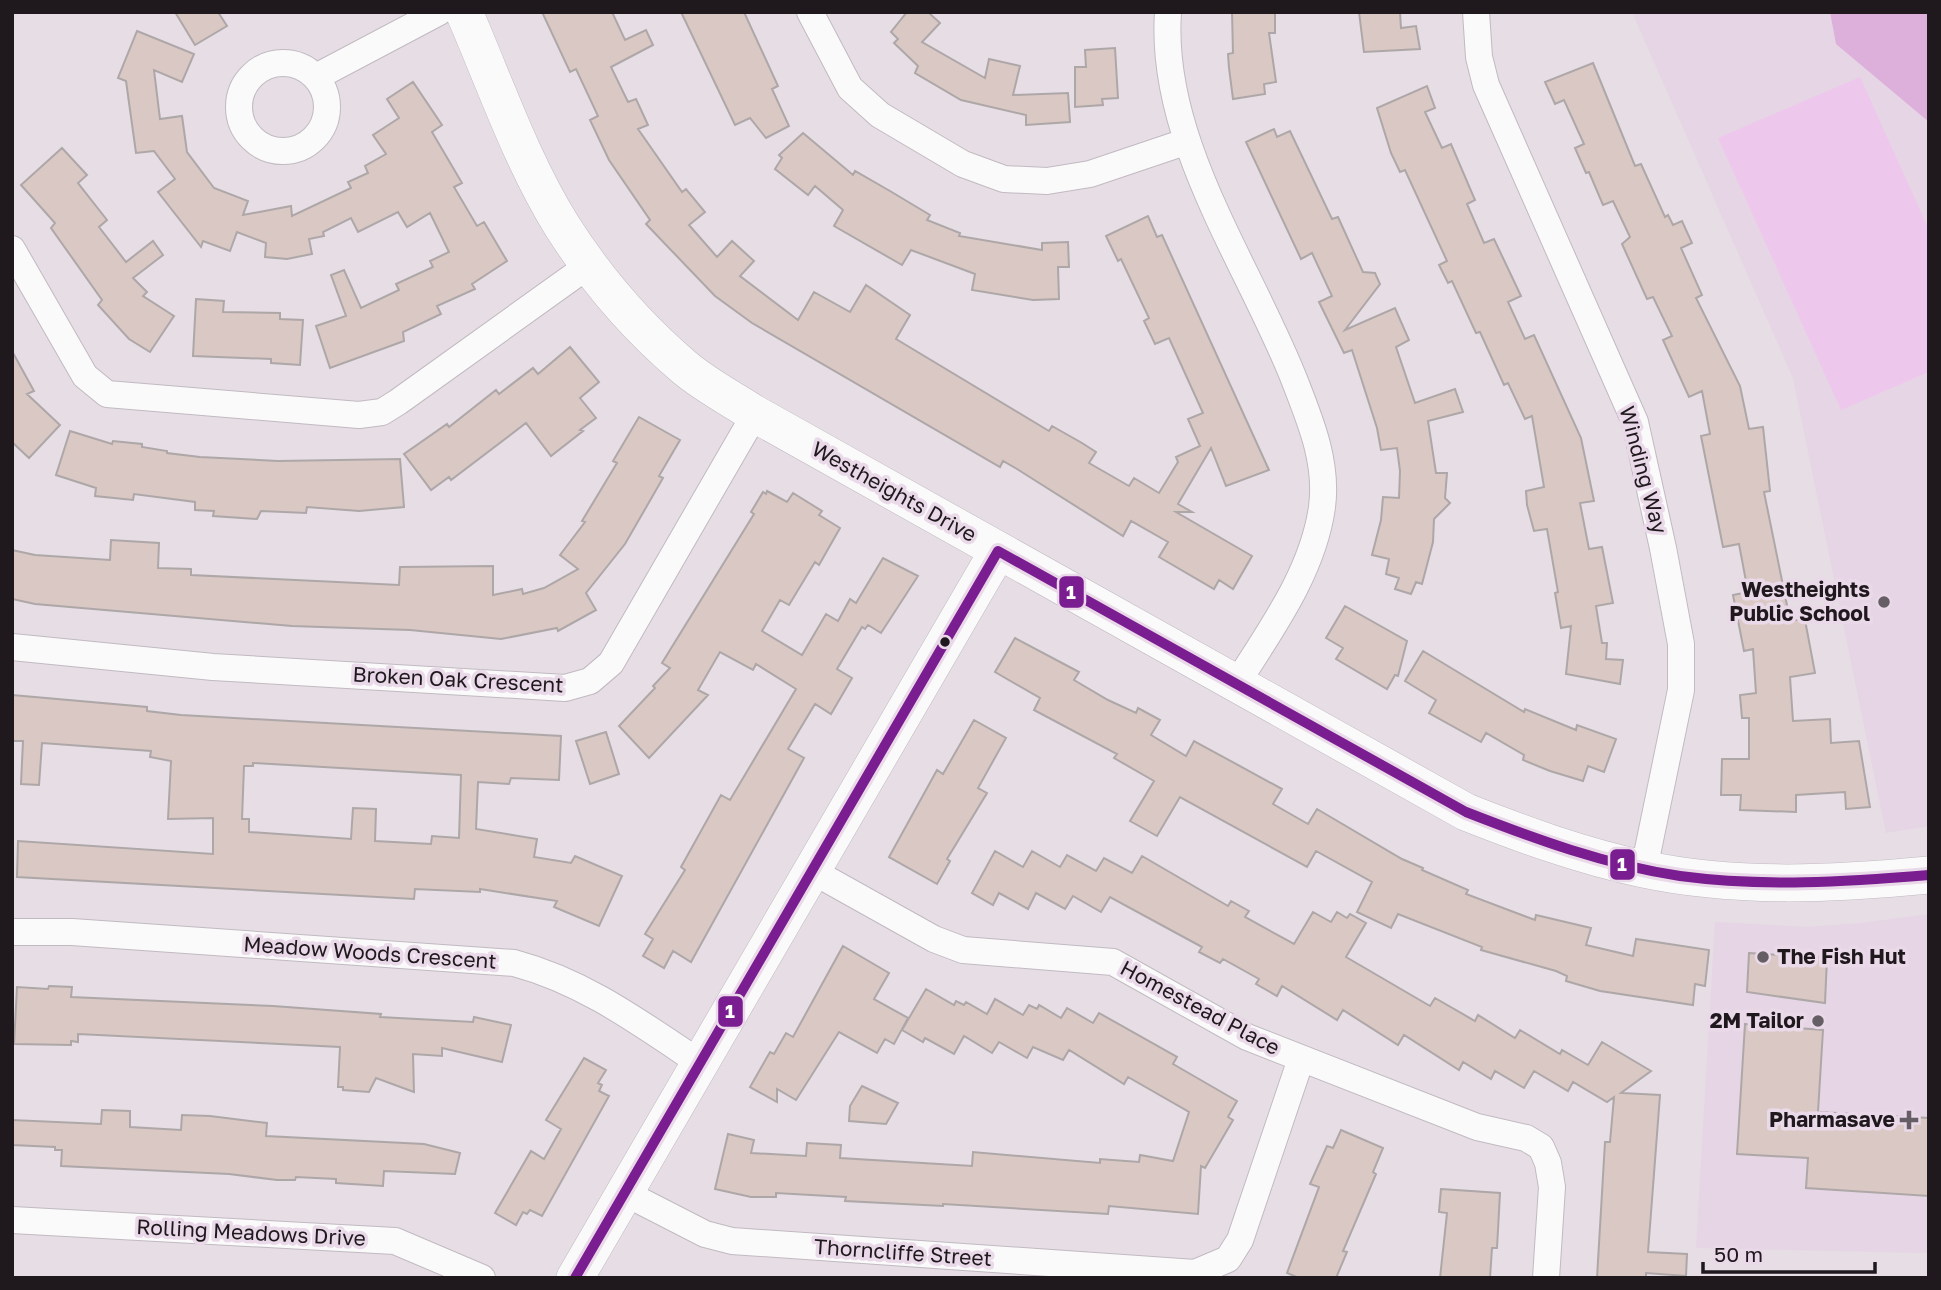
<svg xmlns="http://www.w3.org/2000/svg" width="1941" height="1290" font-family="'Golos Text',sans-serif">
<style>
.built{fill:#e6d5e4}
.green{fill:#eec8ec}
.forest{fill:#ddb0db}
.building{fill:#dac8c4;stroke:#aea7a8;stroke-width:2;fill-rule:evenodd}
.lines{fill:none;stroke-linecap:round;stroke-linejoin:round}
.street-casing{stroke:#c1bac0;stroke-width:28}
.secondary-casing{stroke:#c1bac0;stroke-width:38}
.street{stroke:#fbfafb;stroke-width:26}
.secondary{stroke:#fbfafb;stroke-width:37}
.bus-1-casing{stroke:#ead9e8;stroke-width:16}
.bus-1{stroke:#7a1d90;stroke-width:10}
.poi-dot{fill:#655e64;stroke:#ead9e8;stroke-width:2.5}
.bus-dot{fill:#1f191e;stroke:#ead9e8;stroke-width:2.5}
.labels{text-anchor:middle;stroke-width:7;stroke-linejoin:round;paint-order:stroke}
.street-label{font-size:21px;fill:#1f191e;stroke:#ead9e8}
.poi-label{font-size:21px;font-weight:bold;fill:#1f191e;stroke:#ead9e8;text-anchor:end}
.line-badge{stroke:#ead9e8;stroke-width:2.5}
.badge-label{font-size:19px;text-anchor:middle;font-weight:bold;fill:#fff}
</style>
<rect width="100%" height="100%" fill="#e6dde5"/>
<path class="built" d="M1632,12H1846L1929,79V826L1886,833L1793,378Z
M1929,914V1253L1696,1248L1715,922L1806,927L1862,923Z"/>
<path class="green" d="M1860,77L1929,230V372L1841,410L1718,138Z"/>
<path class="forest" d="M1830,12H1929V122L1836,44Z"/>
<path class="building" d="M175,12H218L227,26L195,45Z
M542,12H612L625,40L646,30L653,45L611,67L628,102L636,99L648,125L638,129L682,192L686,189L705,212L689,225L717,257L732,241L754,261L740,276L798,320L814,292L850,312L866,285L910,315L896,339L1049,431L1052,426L1082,443L1096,452L1089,463L1129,486L1134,478L1159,493L1178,462L1176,457L1200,446L1188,419L1203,413L1169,338L1155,344L1144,321L1149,318L1121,259L1118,261L1106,236L1148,216L1157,237L1162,235L1269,470L1226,486L1211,448L1178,504L1192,512H1176L1252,556L1233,589L1219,580L1214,589L1159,557L1168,542L1131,521L1123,536L1017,469L1003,461L1000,467L752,323L715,296L646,224L650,220L609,160L590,120L598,116L576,69L570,72Z
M681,12H744L778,86L772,89L789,126L766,138L750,118L735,125Z
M907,12H928L940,23L922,42L985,78L989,59L1020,66L1013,95L1068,93L1070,122L1026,125V115L961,100L915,73L918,66L894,43L898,39L891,32Z
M1232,12H1275V33H1269L1276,82L1264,84L1265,94L1233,99L1229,68L1228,54L1233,53Z
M1359,12H1400L1401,28L1416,26L1420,49L1364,52Z
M137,31L194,54L182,82L154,70L160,119L182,116L187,152L214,188L248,201L243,215L291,206L292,216L351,188L348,182L368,173L365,166L386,154L373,135L399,118L387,99L413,82L442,125L432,132L462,183L454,187L477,226L484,222L507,261L472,284L475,289L437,306L441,314L403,332L404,341L330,368L316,326L346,316L331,275L344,270L361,308L399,290L396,284L433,267L430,261L449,252L430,213L407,227L398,212L358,232L351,218L323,232L324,236L309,239L312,254L287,259L265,257L266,243L237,232L230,251L203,241L201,247L158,192L175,179L154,151L136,153L126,81L118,78Z
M1115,48L1118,98L1102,99L1103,105L1075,107V67H1086L1085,50Z
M1593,63L1635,166L1641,164L1665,217L1668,215L1673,225L1682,221L1692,243L1681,248L1702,295L1696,298L1740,386L1749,429L1763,427L1770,491L1764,492L1790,620H1805L1815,673L1790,677L1793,721L1830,719L1831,743L1859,741L1870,807L1846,809L1845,792L1796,795V812L1740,810L1741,795H1721L1722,759H1749V718H1742L1740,695L1756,693L1753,649L1744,651L1733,595L1748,592L1739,544L1723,547L1701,436L1710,434L1702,391L1689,397L1663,340L1672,336L1653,297L1647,299L1622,244L1630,237L1613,201L1603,205L1589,172L1586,173L1575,148L1584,144L1564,100L1555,104L1545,82Z
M1427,86L1435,108L1425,112L1442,148L1451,144L1475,200L1467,204L1484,243L1494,239L1521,296L1508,302L1525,339L1534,335L1581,438L1594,501L1580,503L1589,549L1602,547L1613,603L1596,606L1602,643H1607L1606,659L1623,660L1620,684L1566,674L1571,626L1561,628L1555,593L1558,592L1547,529L1534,531L1527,505L1526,491L1544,487L1532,416L1525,419L1508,383L1504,385L1480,332L1476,333L1452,281L1448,283L1439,265L1447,261L1405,170L1400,172L1391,153L1377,108Z
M1274,129L1277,137L1290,131L1332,219L1338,217L1363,272L1375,273L1380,284L1345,330L1395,308L1409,340L1396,347L1415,403L1455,389L1463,412L1428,421L1436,473H1447L1445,498L1450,503L1434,519L1433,542L1422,584L1416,582L1411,594L1395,589L1399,578L1386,574L1389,559L1372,555L1381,520L1383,497L1399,498L1400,471L1397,448L1381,450L1377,428L1352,350L1344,353L1319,302L1332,296L1312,253L1301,259L1246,142Z
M803,133L853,175L855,171L890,191L930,215L927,220L960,233L959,236L1042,250V243L1068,242L1069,267H1058L1059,299L1033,300L972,290L975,274L911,250L902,265L834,226L843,210L815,186L808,195L775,169L782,158L779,155Z
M62,148L87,175L78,183L107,220L99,227L126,262L153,241L163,255L133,278L147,292L143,296L174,316L150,352L129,339L98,305L102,300L51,228L55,223L21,185Z
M196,299L224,301L223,312L280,313V319L303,320L300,365L271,363V359L193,356Z
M570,347L599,382L580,398L596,418L580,430L583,431L551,456L526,423L451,480L449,477L431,490L404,454L447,424L449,427L496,390L499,394L533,368L538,374Z
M12,351L34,391L27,394L60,425L29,458L12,442Z
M639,417L680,440L659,476L663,478L625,544L586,593L596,610L558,631L557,628L501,639L410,630L292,626L35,604L12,599V550L35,555L110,560L111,540L159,543L158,568L191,569V575L399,585L400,567L493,566V595L522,589L523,594L544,588L578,569L560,555L585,522L582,521L617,463L613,461Z
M70,431L112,444L113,441L142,444V447L167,451V453L200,457L278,461L400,459L404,507L359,511L307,507L306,513L261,511L257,519L213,516L214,511L195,510V502L134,494L133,500L95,496L96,488L56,475Z
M767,491L787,502L793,493L822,511L819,515L840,528L819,565L815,562L789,605L780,600L762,631L802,655L826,614L838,621L850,599L856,603L883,558L918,576L881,633L868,625L865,629L862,627L837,669L852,678L831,714L815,704L788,749L804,758L691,962L673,951L664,968L643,956L653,939L645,934L685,870L681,867L721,795L730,800L796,689L756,664L753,670L720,652L698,690L708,695L649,758L619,726L655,688L653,686L670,668L662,663L754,514L751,512L763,492L766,494Z
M1345,606L1407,641L1398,676L1395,675L1387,689L1336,659L1343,648L1326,638Z
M1015,638L1079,672L1074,680L1108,700L1136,713L1138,708L1160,720L1151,735L1186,756L1194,741L1282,789L1273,804L1308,824L1317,809L1402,859L1423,868L1422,870L1468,890L1466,894L1535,920L1536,915L1591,928L1586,945L1633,956L1636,939L1709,950L1705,986L1695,984L1693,1005L1600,991L1566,981L1567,976L1556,971L1481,950L1482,947L1398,914L1391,928L1357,912L1372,882L1316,851L1307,867L1180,797L1157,836L1130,821L1154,781L1114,758L1117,754L1034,710L1040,698L995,672Z
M1423,651L1524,712L1525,709L1576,730L1577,725L1616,739L1604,772L1588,766L1583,781L1550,771L1523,760L1524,755L1486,733L1481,742L1429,713L1436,700L1405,681Z
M12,695L147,707V711L181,715L561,736L559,780L511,778L509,784L478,782L476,829L537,839L534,857L571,863L575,856L622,876L599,926L554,907L557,901L480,889V892L415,889L414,899L17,877L18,841L213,854V818L168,819L171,761L150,757L151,751L42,743L39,785L21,784L23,741H12ZM253,763L461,775L459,838L432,836L431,844L375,841L376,809L353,808L351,839L249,832V819H242L244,766H253Z
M974,720L1006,738L978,788L987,793L947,859L950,861L937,884L889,857L937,770L943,774Z
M606,732L619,774L590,784L576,741Z
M995,851L1023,867L1032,851L1060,867L1067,855L1096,871L1104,858L1132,873L1142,856L1228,906L1231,901L1249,911L1245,917L1294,944L1313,912L1331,922L1337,912L1347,918L1350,914L1366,923L1346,957L1430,1006L1435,998L1475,1021L1478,1015L1515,1038L1520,1030L1560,1054L1562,1050L1588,1065L1602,1042L1651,1071L1621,1093L1660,1095L1648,1252L1687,1254L1686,1276L1646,1273V1278H1597L1605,1142H1610L1614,1097L1607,1102L1573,1082L1568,1091L1534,1071L1524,1088L1495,1071L1491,1079L1463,1062L1459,1070L1404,1035L1398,1045L1343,1010L1337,1020L1282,986L1277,996L1256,984L1259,979L1223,959L1220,963L1199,952L1202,947L1110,897L1101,912L1073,896L1065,909L1036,893L1028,909L999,893L993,905L972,893Z
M843,946L889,973L874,999L908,1018L894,1044L885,1039L877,1053L839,1032L796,1100L777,1089V1102L750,1087L770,1052L774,1054L786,1033L793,1037Z
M1749,953L1827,958L1825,1003L1747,992Z
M49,986L72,987L71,997L273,1006L381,1014L380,1017L473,1022L474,1017L511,1025L502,1062L442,1048V1056L413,1054L414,1092L376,1078L369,1092L343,1090V1087H338L340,1047L78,1034V1042L71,1041V1045L14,1044L17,987L48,989Z
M926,989L954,1005L956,1001L964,1005L966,1002L987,1014L995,999L1023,1015L1029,1005L1037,1009L1039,1005L1061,1018L1067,1008L1093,1023L1099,1013L1177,1057L1173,1064L1237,1101L1228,1117L1233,1120L1205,1168L1201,1166L1198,1214L1109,1206L1108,1214L943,1204V1206L845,1201L846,1197L776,1193V1197H751L715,1189L728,1134L754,1140L751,1153L806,1156L807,1143L841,1145L840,1158L972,1166L973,1152L1100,1163V1159L1139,1162L1140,1155L1173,1161L1189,1112L1128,1077L1124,1084L1069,1050L1063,1060L1033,1047L1027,1058L999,1042L992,1053L964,1036L954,1054L925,1038L923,1042L902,1030Z
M1745,1024L1823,1030L1818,1112L1929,1118V1196L1806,1188L1808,1158L1737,1154Z
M584,1058L606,1070L598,1083L602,1085L599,1091L609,1096L542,1216L530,1210L527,1214L523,1212L516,1225L495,1213L531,1151L544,1159L561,1129L546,1120Z
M862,1086L898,1103L886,1124L849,1121L850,1106Z
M102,1110L130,1111V1127L181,1130L182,1115L210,1116L267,1123L266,1136L424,1144L460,1153L455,1174L384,1171L383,1186L336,1183V1179L296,1177L295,1180H277L229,1174L61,1166L62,1150H55V1147L12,1145V1120L101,1124Z
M1341,1130L1383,1148L1373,1172L1376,1174L1343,1251L1347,1252L1336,1278H1299L1287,1273L1319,1187L1310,1184L1327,1146L1333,1148Z
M1441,1189L1500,1193L1497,1248H1492L1490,1278H1440L1447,1213L1439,1212Z"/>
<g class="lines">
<g class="street-casing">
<path id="street" d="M810,12L850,88L880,115L963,164L1004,179L1047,181L1090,174L1185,142
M1168,12C1159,140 1248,263 1294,379C1310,420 1328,462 1322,507C1313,572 1271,629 1237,683
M1476,12L1479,57L1486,85L1635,422L1663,548L1681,644V690L1644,869
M239 107a44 44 0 1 1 88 0a44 44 0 1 1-88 0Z
M316,77L439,12
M12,249L85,376L107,394L359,415L382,412L398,402L589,265
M12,647L213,667L565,688L590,681L611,663L755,414
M814,872L934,939L963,950L1113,962L1247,1037L1477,1127L1526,1138L1541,1147L1548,1163L1552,1187L1546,1278
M12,932H72L514,963C585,982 640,1023 700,1063
M625,1193L705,1234L732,1241L1195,1273L1228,1259L1240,1240L1301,1059
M12,1220L395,1241L482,1278"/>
</g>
<g class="secondary-casing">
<path id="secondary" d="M464,12C495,83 521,160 562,226C595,278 637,327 684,367C705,385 732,399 755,414L1466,812C1524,835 1582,856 1643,869C1737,889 1834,884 1929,875
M575,1278L998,551"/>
</g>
<use href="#street" class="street"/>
<use href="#secondary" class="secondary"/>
<g class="bus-1-casing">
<path id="bus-1" d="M575,1278L998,551L1466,812C1535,839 1606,865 1680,876C1762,887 1846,882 1929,875"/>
</g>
<use href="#bus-1" class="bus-1"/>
</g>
<g class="poi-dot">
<circle cx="1884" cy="602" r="7"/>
<circle cx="1763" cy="957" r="7"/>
<circle cx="1818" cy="1021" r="7"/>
<path d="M1905.5 1109.5h7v7h7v7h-7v7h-7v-7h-7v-7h7z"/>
</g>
<circle class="bus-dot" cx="945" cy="642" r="6"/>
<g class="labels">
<g class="street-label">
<text transform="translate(1643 470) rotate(75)" y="7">Winding Way</text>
<text transform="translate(894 492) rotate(29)" y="7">Westheights Drive</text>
<text transform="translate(458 680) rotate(3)" y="7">Broken Oak Crescent</text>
<text transform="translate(370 953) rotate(4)" y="7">Meadow Woods Crescent</text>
<text transform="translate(1200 1008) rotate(28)" y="7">Homestead Place</text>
<text transform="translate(251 1233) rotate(3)" y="7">Rolling Meadows Drive</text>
<text transform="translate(903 1253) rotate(4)" y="7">Thorncliffe Street</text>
</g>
<g class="poi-label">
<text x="1870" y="597">Westheights<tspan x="1870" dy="24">Public School</tspan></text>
<text x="1777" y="964" text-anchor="start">The Fish Hut</text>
<text x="1804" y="1028">2M Tailor</text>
<text x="1895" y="1127">Pharmasave</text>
</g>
</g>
<g class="line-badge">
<rect x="1058" y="575" width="27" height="34" rx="7" fill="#7a1d90"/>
<rect x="1609" y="848" width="27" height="33" rx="7" fill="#7a1d90"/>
<rect x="717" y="995" width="27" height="33" rx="7" fill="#7a1d90"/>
</g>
<g class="badge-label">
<text x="1071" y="599">1</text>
<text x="1622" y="871">1</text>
<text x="730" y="1018">1</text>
</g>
<rect width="1941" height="1290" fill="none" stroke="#1f191e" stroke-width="28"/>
<path d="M1703 1262v10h172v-10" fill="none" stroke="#1f191e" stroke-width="3.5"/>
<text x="1714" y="1262" font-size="21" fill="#1f191e" stroke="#ead9e8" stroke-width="5" paint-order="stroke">50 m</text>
</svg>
